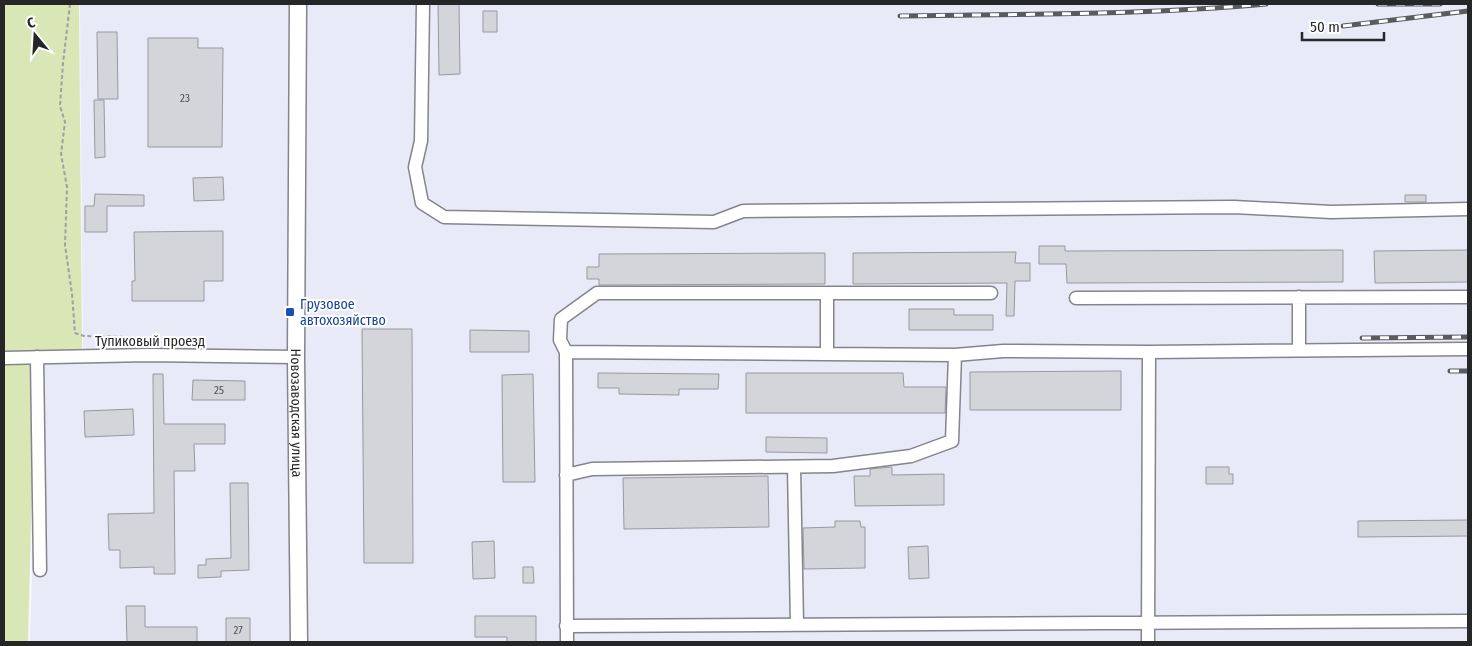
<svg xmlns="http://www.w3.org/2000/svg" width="1472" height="646" font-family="'Fira Sans Condensed',sans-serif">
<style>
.built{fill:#e9eaf8}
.green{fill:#d9e6b6}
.building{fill:#d4d5db;stroke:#98989e}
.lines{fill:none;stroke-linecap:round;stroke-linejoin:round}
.minor-casing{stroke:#84848a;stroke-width:15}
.major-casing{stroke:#84848a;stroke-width:19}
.path{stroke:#9f9fa4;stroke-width:2;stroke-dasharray:4 2.5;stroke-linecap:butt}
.minor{stroke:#fff;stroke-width:12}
.major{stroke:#fff;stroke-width:16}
.rail-casing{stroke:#5a5b5e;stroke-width:5}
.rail{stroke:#fff;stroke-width:3;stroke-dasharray:9;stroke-linecap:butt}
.transit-dot{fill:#1a4fb4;stroke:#fff;stroke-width:2}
.labels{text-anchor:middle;stroke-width:4;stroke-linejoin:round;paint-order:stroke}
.number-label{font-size:11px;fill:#515255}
.transit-label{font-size:14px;fill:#164399;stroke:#fff;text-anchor:start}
.street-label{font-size:14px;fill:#252628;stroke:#fff}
</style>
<rect width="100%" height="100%" fill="#f6f6fd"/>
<path class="built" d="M80,4H295L293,355L83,354Z
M300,4H1468V642H303Z
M39,359H294L296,642H30Z"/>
<path class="green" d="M4,4H79L82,353L4,354Z
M4,360H35L28,642H4Z"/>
<path class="building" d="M438,4H459L460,74L439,75Z
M483,11H497V32H483Z
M97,32H117L118,99H98Z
M148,38H198V48H223L222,147H148Z
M94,100H104L105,157L95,158Z
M223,177L224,200L194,201L193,178Z
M95,194L144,195V206H107V232H85V206H94Z
M1405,195H1426V202H1405Z
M223,231V281H204V301H132V281H135L134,232Z
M1039,246H1065V251L1343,250V282L1067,283L1066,264H1039Z
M1468,250V282L1375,283L1374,251Z
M1016,252L1015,263H1030V281H1015L1014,316H1006L1007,283L853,284V253Z
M825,253V284L599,285V279H587V267H599V254Z
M909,309H954V315H993V330H909Z
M362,329H412L413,563H364Z
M470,330L529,331V352H470Z
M1121,371V410H970V372Z
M598,373L719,374L718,389H679V395L619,394V388H598Z
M746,373H903L904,387H946L945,413H746Z
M153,374H163L164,424H225V444H194L195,471H174L175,574H154V567L120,568V550H109L108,514L154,513Z
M533,374L535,482H503L502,375Z
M193,380L245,381V400H192Z
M133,409L134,435L85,437L84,411Z
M766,437L827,438V453L766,452Z
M892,467V475L944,474V505L855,506L854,476H870V469Z
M1206,467H1229V474H1233V484H1206Z
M768,476L769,527L624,529L623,478Z
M230,483H248L249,570L221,571V577L198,578V565H206V559L231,558Z
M1468,520V536L1358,537V521Z
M835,521H860L861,527H865V568L804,569L803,528L835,527Z
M494,541L495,578L473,579L472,542Z
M928,546L929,578L909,579L908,547Z
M523,567H533L534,583H523Z
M126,606H145V627H197V642H127Z
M475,616H536V642H507V637H475Z
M226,618H250V642H226Z"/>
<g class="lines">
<g class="minor-casing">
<path id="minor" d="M423,4L421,141L415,167L422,203L444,217L714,222L743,211L1234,207L1331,212L1468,209
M827,294V354
M1299,297V350
M1076,298L1468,297
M566,352L560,340L561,319L597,293H991
M37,357L40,570
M4,358L148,355L296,357
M794,467L797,624
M566,475L592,469L833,466L911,456L952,441L955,355
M566,626L1468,621
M567,642L566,352L955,355L1003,351L1149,352L1468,349
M1148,642L1149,352"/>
</g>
<g class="major-casing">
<g id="major">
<path id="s1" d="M298,4L296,357L299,642"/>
</g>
</g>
<path class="path" d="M70,4L63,63L60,106L65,122L61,154L67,187L65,245L72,294L75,333L84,336L129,337L135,343"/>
<use href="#minor" class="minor"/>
<use href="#major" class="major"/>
<g class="rail-casing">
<path id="rail" d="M1378,4H1440
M900,16C1022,14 1144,15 1266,4
M1343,26L1468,11
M1362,338L1468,337
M1450,371H1468"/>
</g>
<use href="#rail" class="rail"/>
</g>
<rect class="transit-dot" x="285" y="307" width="10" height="10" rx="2.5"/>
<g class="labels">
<g class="number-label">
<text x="185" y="102">23</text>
<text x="219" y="394">25</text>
<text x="238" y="634">27</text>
</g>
<g class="transit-label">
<text x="300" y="309">Грузовое<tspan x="300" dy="16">автохозяйство</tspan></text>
</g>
<g class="street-label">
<text x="150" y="346">Тупиковый проезд</text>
<text dy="5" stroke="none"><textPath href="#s1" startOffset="409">Новозаводская улица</textPath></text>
</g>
</g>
<rect width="1472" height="646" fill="none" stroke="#252628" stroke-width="10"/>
<g transform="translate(35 35) rotate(342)" stroke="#ffffff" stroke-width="4" paint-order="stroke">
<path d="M0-4L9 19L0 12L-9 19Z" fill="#252628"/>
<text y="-8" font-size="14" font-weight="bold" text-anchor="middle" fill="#252628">С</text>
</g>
<path d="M1302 32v8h82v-8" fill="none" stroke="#252628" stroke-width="2.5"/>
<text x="1310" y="32" font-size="15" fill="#252628" stroke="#ffffff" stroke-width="4" paint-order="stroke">50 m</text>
</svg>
